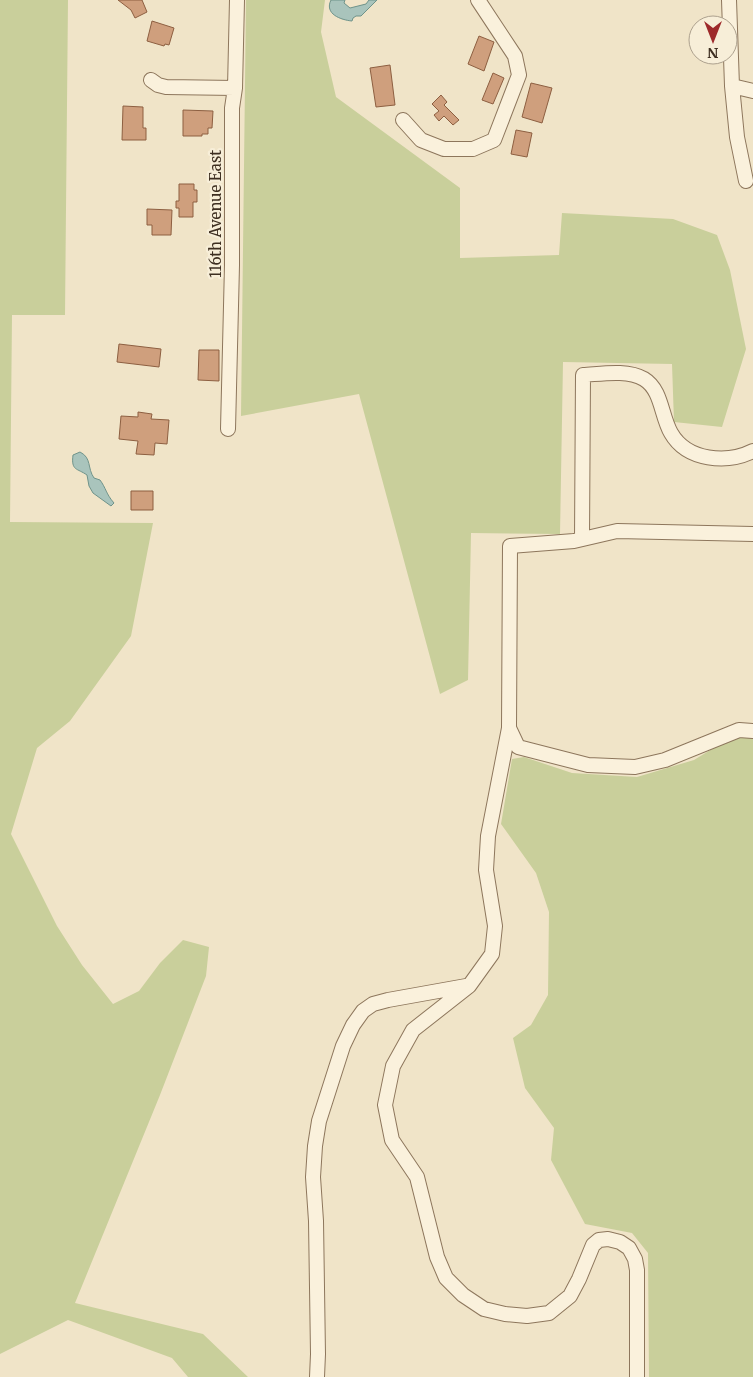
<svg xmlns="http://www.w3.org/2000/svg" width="753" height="1377" font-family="Merriweather,serif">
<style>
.green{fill:#c9cf9b}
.water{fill:#a9c4bc;stroke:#6f938a}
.building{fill:#cf9f7d;stroke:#8d5f41}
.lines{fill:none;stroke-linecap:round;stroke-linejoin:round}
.minor-casing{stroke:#8d765c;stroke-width:16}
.minor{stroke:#faf1dc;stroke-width:14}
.labels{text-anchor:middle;stroke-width:4.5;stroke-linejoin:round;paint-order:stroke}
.street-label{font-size:15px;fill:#3d2e20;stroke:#f7eed8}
</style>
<rect width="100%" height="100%" fill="#f0e4c8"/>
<path class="green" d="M0,0H68L65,315H12L10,522L153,523L131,636L70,721L37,748L11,834L57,926L82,965L113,1004L139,991L160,963L183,940L209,947L206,976L160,1095L75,1303L203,1334L248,1377H188L172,1358L68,1320L0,1354Z
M246,0H325L321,32L336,97L460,188V258L559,255L562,213L673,219L717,235L730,270L746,349L722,427L674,422L672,364L563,362L560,534L471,533L468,680L440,694L359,394L241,416Z
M749,735H753V1377H649L648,1253L632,1233L585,1224L551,1160L554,1128L525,1088L513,1038L531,1025L548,995L549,912L536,873L501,824L512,759L524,757L572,773L637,777L694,760L725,741Z"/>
<path class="water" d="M331,0H345L344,3L350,8L366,4L369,0H377L361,16H356L353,18L352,21C341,20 324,14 331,0Z
M80,452C92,458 87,468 94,478L100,480C106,488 106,494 114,503L111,506L93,493L89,486L87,475C77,468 71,471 73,455Z"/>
<path class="building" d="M118,0H142L147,12L135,18L131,10Z
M152,21L174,28L169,45L165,44L164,46L147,41Z
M479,36L494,42L484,71L468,64Z
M390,65L395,105L376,107L370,68Z
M493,73L504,78L493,104L482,100Z
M531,83L552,88L542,123L522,117Z
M441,95L447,102L444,105L459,120L453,125L444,116L439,121L434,115L439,111L432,104Z
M123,106L143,107V128H146V140H122Z
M183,110L213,111L212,128H208V134H202V136H183Z
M516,130L532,133L527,157L511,154Z
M179,184H194V190H197V202H193V217H179V208H176V201H179Z
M147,209L172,210L171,235H152V225H147Z
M119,344L161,349L159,367L117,362Z
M199,350H219V381L198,380Z
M138,412L152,414L151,419L169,420L167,444L155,443L154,455L136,454L138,441L119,439L121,416L138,417Z
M131,491H153V510H131Z"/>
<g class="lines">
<g class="minor-casing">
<path id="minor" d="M729,0L732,86L737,137L746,181
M151,80L158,85L166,87L235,88
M732,86L753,91
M403,120L421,140L444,149H473L494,140L519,75L515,56L478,0
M228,429L232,265V108L235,88L237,0
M753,534L617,531L574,541L510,546L509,728L518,747L588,765L635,767L665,760L739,730L753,731
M582,539L583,375C601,374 627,369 644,379C662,390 661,416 671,433C687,461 727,464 753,451
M509,728L488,836L486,870L495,926L492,954L469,986L413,1030L393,1066L385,1105L392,1140L417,1177L437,1257L446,1278L463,1295L484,1309L505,1314L527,1316L549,1313L570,1296L579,1279L593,1245L599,1240L608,1239L620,1242L629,1248L635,1259L637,1270V1377
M317,1377L318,1354L316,1221L313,1177L315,1146L319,1121L343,1046L353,1025L363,1011L373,1004L388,1000L466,986"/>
</g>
<use href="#minor" class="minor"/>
</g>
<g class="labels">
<g class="street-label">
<text transform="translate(216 214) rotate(-90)" y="5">116th Avenue East</text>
</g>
</g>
<g transform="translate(713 40) rotate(180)"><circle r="24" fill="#f7eed8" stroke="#ada18e"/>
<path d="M0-4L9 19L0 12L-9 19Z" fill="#9e2a2b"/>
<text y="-8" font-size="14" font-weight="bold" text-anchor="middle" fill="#3d2e20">N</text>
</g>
</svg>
